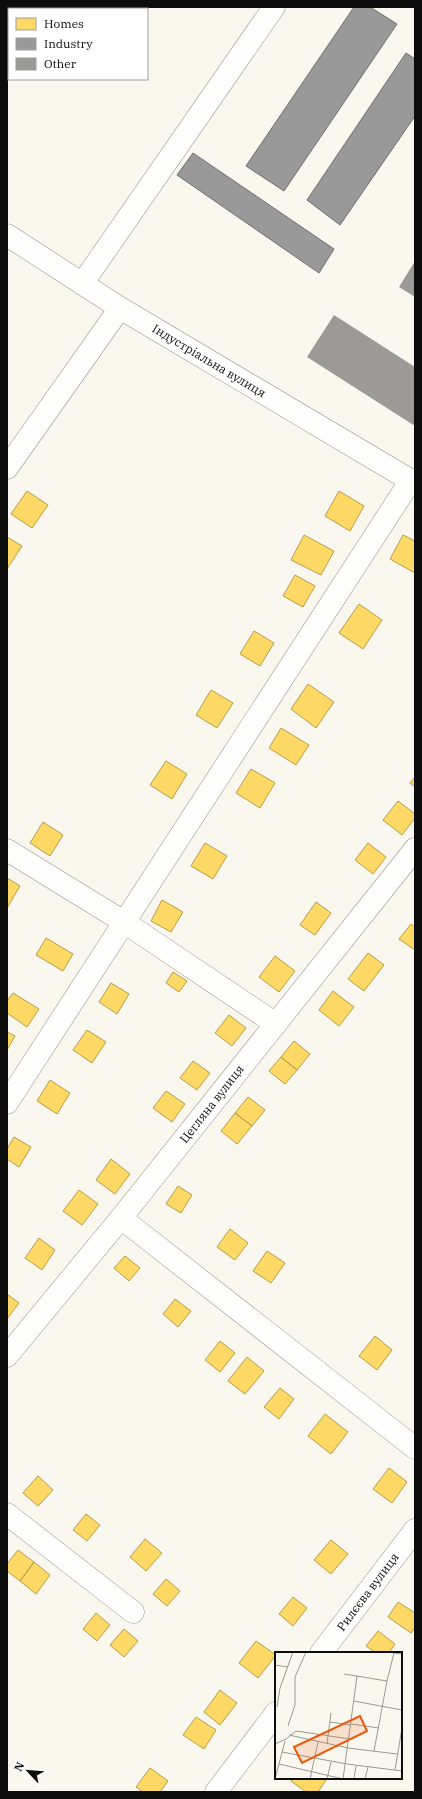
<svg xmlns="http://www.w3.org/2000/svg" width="422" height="1799" font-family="'IBM Plex Serif',serif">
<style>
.homes{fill:#ffd966;stroke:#b69c4b}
.industry{fill:#999;stroke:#6f6f6f}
.building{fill:#9c9a96}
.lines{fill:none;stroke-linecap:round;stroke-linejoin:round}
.minor-casing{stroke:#93928e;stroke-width:23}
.minor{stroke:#fefefd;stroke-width:22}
.labels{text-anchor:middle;stroke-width:4;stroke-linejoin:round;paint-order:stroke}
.street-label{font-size:12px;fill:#0c0c0c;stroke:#fff}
.inset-road{fill:none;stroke:#9b9994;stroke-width:1}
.view{fill:#e8590c;fill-opacity:0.15;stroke:#e8590c;stroke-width:2}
.inset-edge{fill:none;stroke:#0c0c0c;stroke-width:2}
</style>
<rect width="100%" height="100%" fill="#faf7ef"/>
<path class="homes" d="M27,491L48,505L32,528L11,514Z
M339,491L364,506L350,531L325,516Z
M304,535L334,551L321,575L291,560Z
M403,535L415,541V573L390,559Z
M7,537L22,546L7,569Z
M295,575L315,586L303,607L283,596Z
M359,604L382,620L363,649L339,633Z
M254,631L274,643L260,666L240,654Z
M308,684L334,702L316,728L291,709Z
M211,690L233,703L217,728L196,715Z
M281,728L309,745L296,765L269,748Z
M166,761L187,774L172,799L150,785Z
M251,769L275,783L260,808L236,793Z
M415,777V787L410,783Z
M398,801L415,814V818L402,835L383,820Z
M43,822L63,835L50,856L30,843Z
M205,843L227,856L213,879L191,866Z
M368,843L386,857L373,874L355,860Z
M7,878L20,886L7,908Z
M162,900L183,912L171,932L151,921Z
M316,902L331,913L315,935L300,925Z
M411,924L415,927V950L399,939Z
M46,938L73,954L63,971L36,955Z
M368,953L384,965L364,991L348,979Z
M275,956L295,971L279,992L259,977Z
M173,972L187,981L179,992L166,983Z
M111,983L129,994L117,1014L99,1002Z
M333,991L354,1007L339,1026L319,1010Z
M13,993L39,1009L27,1027L7,1013V1001Z
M229,1015L246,1028L232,1046L215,1033Z
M87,1030L106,1042L92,1063L73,1050Z
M7,1032L15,1036L7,1050Z
M294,1041L310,1054L297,1070L281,1057Z
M281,1057L297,1070L285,1084L269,1071Z
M193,1061L210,1073L197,1090L180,1078Z
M50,1080L70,1093L57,1114L37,1101Z
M166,1091L185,1104L172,1122L153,1108Z
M248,1097L265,1110L252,1126L235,1113Z
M235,1113L252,1126L237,1144L221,1131Z
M14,1137L31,1147L19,1167L7,1159V1149Z
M111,1159L130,1174L115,1194L96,1180Z
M178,1186L192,1195L181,1213L166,1204Z
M79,1190L98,1204L82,1225L63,1211Z
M230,1229L248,1243L235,1260L217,1247Z
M39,1238L55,1250L42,1270L25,1258Z
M267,1251L285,1263L271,1283L253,1271Z
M125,1256L140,1268L129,1281L114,1268Z
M7,1294L19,1303L7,1319Z
M175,1299L191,1311L178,1327L163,1314Z
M375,1336L392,1350L377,1370L359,1356Z
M220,1341L235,1353L220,1372L205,1360Z
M247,1357L264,1371L245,1394L228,1381Z
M280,1388L294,1399L279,1419L264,1407Z
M325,1414L348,1432L331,1454L308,1436Z
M389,1468L407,1482L392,1503L373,1489Z
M38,1476L53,1490L38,1506L23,1493Z
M86,1514L100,1525L87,1541L73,1530Z
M145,1539L162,1553L146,1571L130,1557Z
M331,1540L348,1554L331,1574L314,1560Z
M18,1550L34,1562L20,1581L7,1571V1564Z
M34,1562L50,1575L36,1594L20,1581Z
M166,1579L180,1591L167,1606L153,1594Z
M293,1597L307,1608L293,1626L279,1614Z
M398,1602L415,1613V1627L411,1633L388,1617Z
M96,1613L110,1625L97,1641L83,1629Z
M124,1629L138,1641L124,1657L110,1645Z
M378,1631L395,1644L389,1653H376L366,1646Z
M256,1641L276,1655L258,1678L239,1663Z
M220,1690L237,1703L220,1725L204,1712Z
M196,1717L216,1730L204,1749L183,1735Z
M150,1768L168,1781L160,1792H143L136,1787Z
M293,1778H323L326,1780L318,1792H306L291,1781Z"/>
<path class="industry" d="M354,7H370L397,24L284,191L246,166Z
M406,53L415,59V116L340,225L307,200Z
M193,153L334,249L319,273L177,175Z"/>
<path class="building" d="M415,261V297L399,287Z
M334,315L415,367V426L307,357Z"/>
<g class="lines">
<g class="minor-casing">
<path id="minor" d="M7,235L120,308L415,483
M82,284L274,7
M7,468L120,308
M7,850L124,922L276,1024
M7,1103L411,480
M121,1218L415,1448
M7,1356L121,1218L415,849
M7,1514L133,1612
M321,1653L415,1530
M216,1792L276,1713"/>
</g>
<use href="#minor" class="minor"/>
</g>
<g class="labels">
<g class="street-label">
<text transform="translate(209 361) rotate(31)" y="4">Індустріальна вулиця</text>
<text transform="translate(212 1104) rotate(-52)" y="4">Цегляна вулиця</text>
<text transform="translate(368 1592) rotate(-53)" y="4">Рилєєва вулиця</text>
</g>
</g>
<g transform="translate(275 1652)">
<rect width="127" height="127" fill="#faf7ef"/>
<path class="inset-road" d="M0,13L13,15M69,22L112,29L119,1L127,2M79,49L127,58M2,55L5,36L18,0M55,70L76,73M76,72L104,76M13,74L20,53V25L31,0M14,83L73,96L122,102M0,92L11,87L21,79L75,87M52,92L56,61M99,99L112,29M7,100L72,112L127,119M4,112L68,127M120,118L127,76M0,127L10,89M35,127L43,90M52,127L56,110M68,127L82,24M79,127L81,114M90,127L93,115"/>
<path class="view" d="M85,64L92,79L27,111L19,95Z"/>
<rect width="127" height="127" class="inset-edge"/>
</g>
<rect width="422" height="1799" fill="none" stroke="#0c0c0c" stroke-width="16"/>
<rect x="8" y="8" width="140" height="72" fill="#ffffff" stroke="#9e9e9e"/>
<rect x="16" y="18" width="20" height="12" fill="#ffd966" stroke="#9e9e9e"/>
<text x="44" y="28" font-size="12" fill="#0c0c0c">Homes</text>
<rect x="16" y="38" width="20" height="12" fill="#999999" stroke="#9e9e9e"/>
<text x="44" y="48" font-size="12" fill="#0c0c0c">Industry</text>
<rect x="16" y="58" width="20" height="12" fill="#9c9a96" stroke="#9e9e9e"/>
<text x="44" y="68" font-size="12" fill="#0c0c0c">Other</text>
<g transform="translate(28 1771) rotate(296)" stroke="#ffffff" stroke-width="3" paint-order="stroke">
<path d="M0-3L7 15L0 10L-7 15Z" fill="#0c0c0c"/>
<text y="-6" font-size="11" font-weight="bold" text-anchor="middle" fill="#0c0c0c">N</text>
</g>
</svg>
